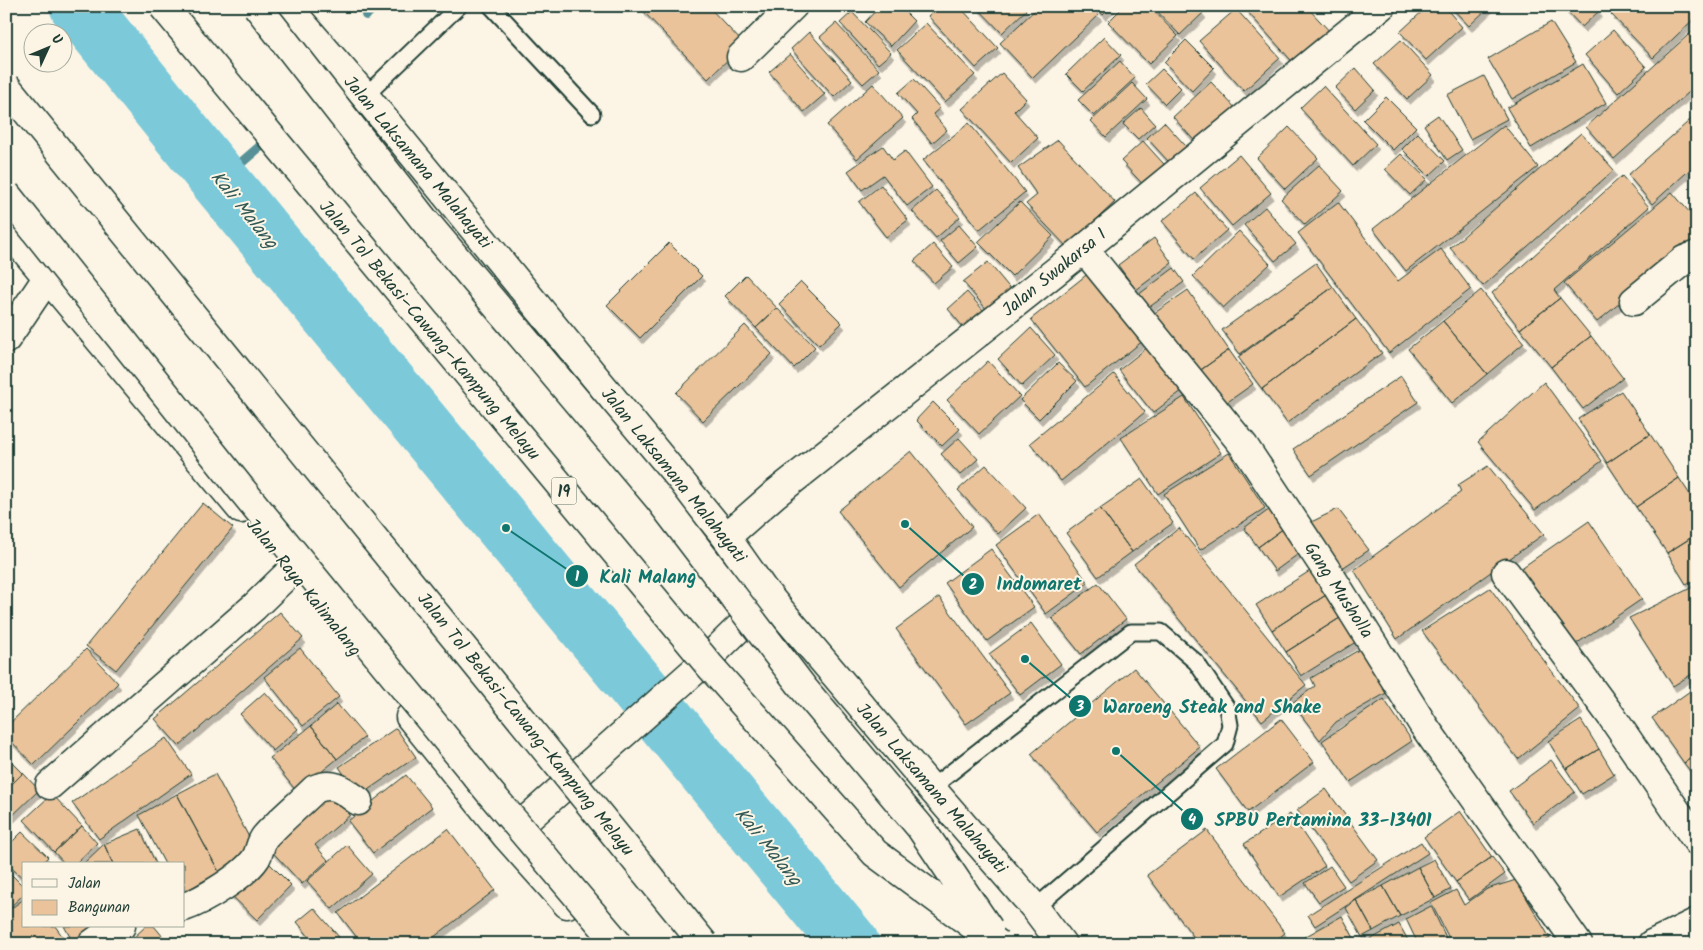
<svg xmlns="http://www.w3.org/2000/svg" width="1703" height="950" font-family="Kalam,sans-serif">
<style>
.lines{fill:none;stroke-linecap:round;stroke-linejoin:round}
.stream{stroke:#579198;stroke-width:10}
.river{stroke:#7cc9da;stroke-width:59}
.building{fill:#eac39a;stroke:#1f3d34;filter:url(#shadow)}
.lane-casing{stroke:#1f3d34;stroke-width:19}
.street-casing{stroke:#1f3d34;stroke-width:31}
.secondary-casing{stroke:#1f3d34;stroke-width:31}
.primary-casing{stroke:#1f3d34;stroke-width:31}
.lane{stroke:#fcf5e5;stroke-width:15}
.street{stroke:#fcf5e5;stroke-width:28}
.secondary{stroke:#fcf5e5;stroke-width:28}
.primary{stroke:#fcf5e5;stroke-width:28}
.highway-bridge-casing{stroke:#1f3d34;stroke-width:31;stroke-linecap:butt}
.highway-bridge{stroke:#fcf5e5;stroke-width:28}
.labels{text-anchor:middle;stroke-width:4;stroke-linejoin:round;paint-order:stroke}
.shield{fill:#fcf5e5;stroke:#617469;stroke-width:1}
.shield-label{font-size:16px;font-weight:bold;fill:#1f3d34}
.street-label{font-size:18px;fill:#1f3d34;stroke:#fcf5e5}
.water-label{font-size:19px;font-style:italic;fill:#325955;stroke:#fcf5e5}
.leader{fill:none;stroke:#0f766e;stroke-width:2}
.callout-dot{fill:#0f766e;stroke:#fcf5e5;stroke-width:2}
.mark-label{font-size:15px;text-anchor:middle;font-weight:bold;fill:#fff}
.callout-label{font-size:19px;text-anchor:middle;font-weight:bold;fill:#0f766e;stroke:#fcf5e5;stroke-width:4;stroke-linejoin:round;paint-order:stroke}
</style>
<defs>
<filter id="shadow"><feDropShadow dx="3" dy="5.5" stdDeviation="0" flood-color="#0004"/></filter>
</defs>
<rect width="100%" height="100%" fill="#fcf5e5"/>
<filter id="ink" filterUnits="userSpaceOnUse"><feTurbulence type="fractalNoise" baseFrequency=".02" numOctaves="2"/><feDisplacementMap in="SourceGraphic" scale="10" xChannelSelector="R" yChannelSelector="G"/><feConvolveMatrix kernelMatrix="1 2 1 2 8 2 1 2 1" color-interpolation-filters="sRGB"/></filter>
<g filter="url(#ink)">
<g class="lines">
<path class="stream" d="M366,15L375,6
M220,181L264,143"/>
<path class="river" d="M79,6L220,181L850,944"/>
</g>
<path class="building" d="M646,6H708L744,44L708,79L642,10Z
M880,6H899L914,21L891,46L865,22Z
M938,6H959L998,48L976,68L928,16Z
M976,6H1023L1026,10L1002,33Z
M1039,6H1090L1099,15L1033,78L1000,43Z
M1095,6H1112L1103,15Z
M1124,6H1149L1178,36L1149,64L1108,22Z
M1152,6H1197L1203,13L1180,35Z
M1249,6H1306L1333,35L1298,68L1246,10Z
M1428,6H1444L1462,27L1426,60L1400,32Z
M1450,6H1490L1469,26Z
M1562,6H1594L1599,11L1582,27Z
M1620,6H1697V16L1653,58L1611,14Z
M1236,9L1280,58L1244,91L1199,41Z
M852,12L891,53L878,64L840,23Z
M1551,22L1576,62L1512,99L1488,59Z
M836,23L879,70L863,84L820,37Z
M926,23L975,75L945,102L897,50Z
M1697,27V85L1614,159L1586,127Z
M1613,30L1646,67L1618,93L1585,55Z
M809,32L852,80L834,97L791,49Z
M1104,37L1121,55L1083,91L1066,74Z
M1186,40L1214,68L1192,91L1164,62Z
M1401,40L1433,75L1407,99L1374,64Z
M790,54L825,94L804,112L769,72Z
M1120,61L1135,78L1094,116L1078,100Z
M1583,64L1606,103L1531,148L1507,108Z
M1356,68L1375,90L1355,109L1335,88Z
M1162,69L1181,88L1165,104L1146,84Z
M1002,73L1026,99L1014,111L1038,138L1011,163L962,109Z
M1484,76L1507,119L1470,139L1447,95Z
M914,79L940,108L933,114L947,130L932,143L912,119L917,114L898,93Z
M1211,82L1238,111L1200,147L1173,117Z
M1132,83L1147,99L1106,137L1091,121Z
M873,84L903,118L857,159L827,125Z
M1323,86L1376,144L1353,166L1300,108Z
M1386,97L1416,127L1393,150L1363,120Z
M1141,108L1155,124L1138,139L1123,124Z
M1697,114V163L1652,204L1628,175Z
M1438,115L1462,150L1447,160L1424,125Z
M1164,122L1195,156L1178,172L1147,138Z
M969,123L1025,192L979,230L923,160Z
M1504,125L1538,167L1406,271L1373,229Z
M1289,127L1318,158L1285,189L1257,158Z
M1418,133L1445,161L1429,176L1402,149Z
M1581,133L1614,170L1483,286L1450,248Z
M1058,140L1115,202L1067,247L1026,204L1037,195L1018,168Z
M1143,141L1172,173L1151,193L1121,161Z
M883,146L893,160L905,151L932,187L907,206L883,175L862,190L848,171Z
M1401,154L1427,179L1410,195L1385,169Z
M1239,155L1271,193L1232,226L1200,188Z
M1319,165L1343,191L1305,225L1281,199Z
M1622,176L1649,207L1554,290L1560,298L1520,329L1492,293Z
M881,185L908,220L886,237L859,202Z
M936,190L960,217L936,238L912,211Z
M1672,192L1697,221V239L1597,322L1564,283Z
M1196,193L1227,230L1194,259L1162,221Z
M1020,202L1053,236L1012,276L978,242Z
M1338,202L1398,281L1441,249L1471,289L1389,353L1298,233Z
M1265,207L1296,244L1275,261L1244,225Z
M959,225L978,247L959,263L940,241Z
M1239,231L1270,264L1223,308L1193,276Z
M1154,238L1172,263L1136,290L1118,265Z
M669,243L702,276L640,338L607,305Z
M933,244L953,267L934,283L914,261Z
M988,262L1013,292L989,312L963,282Z
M1316,263L1333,287L1240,354L1222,330Z
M1174,268L1184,282L1148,308L1138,295Z
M1090,272L1144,340L1085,387L1031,319Z
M746,275L777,308L756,328L725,296Z
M801,282L842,323L819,345L779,304Z
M1333,287L1356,319L1262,389L1238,357Z
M1188,290L1229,350L1195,374L1153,314Z
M1481,290L1524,343L1487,374L1443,321Z
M967,292L984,311L964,328L948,309Z
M1560,298L1591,336L1551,367L1520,329Z
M777,308L815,347L794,368L756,328Z
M1356,319L1382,353L1287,423L1262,389Z
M1443,321L1487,374L1452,403L1408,349Z
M745,325L772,354L703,421L676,393Z
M1031,328L1055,355L1022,386L998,359Z
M1591,336L1623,378L1583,409L1551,367Z
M1149,346L1183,390L1153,413L1119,370Z
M1229,350L1253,384L1219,408L1195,374Z
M988,361L1020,396L979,434L947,400Z
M1058,363L1077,381L1039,419L1020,400Z
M1114,374L1145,412L1061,481L1030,443Z
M1401,376L1418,402L1311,475L1293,449Z
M1544,382L1602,461L1535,510L1478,442Z
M1621,391L1650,434L1607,463L1578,419Z
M1184,397L1221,453L1158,494L1121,438Z
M933,402L960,429L942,446L916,420Z
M1650,434L1679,478L1636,507L1607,463Z
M959,438L978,459L960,475L941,454Z
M911,451L972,527L899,587L838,511Z
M1229,453L1265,508L1200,550L1164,494Z
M986,465L1026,508L998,534L958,490Z
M1488,466L1544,534L1397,639L1354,570L1461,492L1458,485Z
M1679,478L1697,505V534L1667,553L1636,507Z
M1142,479L1173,523L1132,552L1100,508Z
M203,503L233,528L116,670L86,646Z
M1100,508L1132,552L1098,577L1066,533Z
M1270,509L1284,528L1258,547L1244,528Z
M1338,509L1369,550L1335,573L1305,525Z
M1039,514L1088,583L1046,614L996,545Z
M1589,521L1642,599L1573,646L1520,569Z
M1179,528L1306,685L1262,721L1134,564Z
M1284,528L1301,552L1275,571L1258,547Z
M1697,534V579L1686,584L1667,553Z
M991,549L1034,607L987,641L945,583Z
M1313,569L1329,593L1272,630L1256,605Z
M1098,583L1126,619L1081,654L1052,618Z
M1697,585V671L1673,686L1629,618Z
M1490,588L1580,709L1518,759L1422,631Z
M1329,593L1343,616L1286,652L1272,630Z
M939,597L1010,693L966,724L896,629Z
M280,612L303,638L179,746L155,719Z
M1343,616L1359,640L1301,676L1286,652Z
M1031,623L1061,664L1020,695L989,654Z
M300,648L339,697L303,726L264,677Z
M1362,648L1388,692L1336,722L1320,740L1292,703L1315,686L1311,678Z
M86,649L118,683L34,765L6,736V727Z
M1134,668L1200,747L1097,832L1031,754Z
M1697,686V754L1684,763L1652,718Z
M265,692L298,729L273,751L240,714Z
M1384,699L1412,741L1350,782L1322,741Z
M337,704L365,737L337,759L311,726Z
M1281,719L1314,762L1248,812L1216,769Z
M1581,720L1599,749L1566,769L1548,741Z
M311,726L337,759L297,792L270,758Z
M396,728L416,757L359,796L339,767Z
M166,738L191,774L99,839L72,803Z
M1599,749L1614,774L1582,794L1566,769Z
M1697,754V780L1684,763Z
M6,756L23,773L6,790Z
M1551,760L1575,792L1533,823L1509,791Z
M23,773L39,790L11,817L6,811V790Z
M215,774L257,852L219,872L177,794Z
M406,775L432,807L373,853L348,821Z
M1326,789L1378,860L1349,881L1297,810Z
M328,790L350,815L315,845L328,860L302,884L266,845Z
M52,794L82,826L54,852L24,820Z
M177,794L219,872L184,892V864H165L139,815Z
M1460,811L1492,857L1456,882L1424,837Z
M1290,814L1325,866L1279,897L1244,844Z
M82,826L97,843L75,864H65L54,852Z
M140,829L156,864H113L104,844Z
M448,829L495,890L425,944H362L338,913Z
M1207,830L1285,933L1271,944H1199L1147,875Z
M22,832L48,857L41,864H24V879L6,863V848Z
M1421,842L1428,853L1315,926L1308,915Z
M104,844L113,864H83Z
M347,845L372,874L332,909L307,881Z
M263,857L291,885L257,920L228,892Z
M1492,857L1505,874L1469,900L1456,882Z
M1434,859L1451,889L1435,898L1418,867Z
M1330,866L1344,886L1319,902L1305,883Z
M1418,867L1435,898L1400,916L1383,886Z
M6,869L24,887V894L6,911Z
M1516,880L1550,938L1540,944H1452L1431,903L1456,890L1464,905L1487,889Z
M1383,886L1400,916L1373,931L1356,900Z
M24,899V926H55L68,944H6V912Z
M1356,900L1373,931L1362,937L1346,908Z
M1431,906L1449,944H1418L1406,919Z
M314,908L339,937L331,944H315L297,922Z
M1342,916L1355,940L1348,944H1292Z
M1399,924L1410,944H1362Z
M64,926H100L102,931L78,944H74Z
M146,926H154L169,944H136L132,939Z"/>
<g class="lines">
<g class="lane-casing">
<path id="lane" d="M491,6L592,114
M365,96L459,6
M931,788L1131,632H1161L1196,662L1227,708L1230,725L1225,744L1035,908"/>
</g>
<g class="street-casing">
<path id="street" d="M741,57L793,6
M1084,249L1244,446L1333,580L1424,726L1578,944
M1634,301L1684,260L1697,255
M6,339L47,278
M726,537L775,494L1084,249L1381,6
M1506,573L1612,717L1697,841
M50,785L254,607L292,570
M184,907C203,901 245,875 256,858C260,851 260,843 265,837C280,820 299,805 315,789C334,781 343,790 358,801
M92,944L107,933L121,926"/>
</g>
<g class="secondary-casing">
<path id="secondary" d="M1652,944L1697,922"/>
</g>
<g class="primary-casing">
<path id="primary" d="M287,6L365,96L726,537L762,588L780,610L931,788L1035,908L1062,944
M6,228L241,509
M410,717L507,837L567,904
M507,837L701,665L744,623L758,596"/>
</g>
<use href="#lane" class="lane"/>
<use href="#street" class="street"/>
<use href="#secondary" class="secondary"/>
<use href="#primary" class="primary"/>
<g class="highway-bridge-casing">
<path id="highway-bridge" d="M163,6L709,665L875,853L998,944
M257,6L425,221L659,499L804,689L920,827L989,929
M6,86L704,944
M6,194L242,490L491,794L618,944"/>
</g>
<use href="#highway-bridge" class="highway-bridge"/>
</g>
</g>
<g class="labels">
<rect class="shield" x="551.5" y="477.5" width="25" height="27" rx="4"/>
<g class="shield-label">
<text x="564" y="497">19</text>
</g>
<g class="street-label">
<text transform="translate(418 162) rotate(50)" y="6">Jalan Laksamana Malahayati</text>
<text transform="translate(1054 272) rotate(-39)" y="6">Jalan Swakarsa I</text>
<text transform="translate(430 330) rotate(50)" y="6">Jalan Tol Bekasi–Cawang–Kampung Melayu</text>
<text transform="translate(674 475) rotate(51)" y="6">Jalan Laksamana Malahayati</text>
<text transform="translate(304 587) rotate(51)" y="6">Jalan Raya Kalimalang</text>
<text transform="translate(1339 590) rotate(57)" y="6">Gang Musholla</text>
<text transform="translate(526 724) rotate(51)" y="6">Jalan Tol Bekasi–Cawang–Kampung Melayu</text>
<text transform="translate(932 788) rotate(49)" y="6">Jalan Laksamana Malahayati</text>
</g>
<g class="water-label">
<text transform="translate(245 209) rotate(51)" y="7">Kali Malang</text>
<text transform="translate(769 846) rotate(51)" y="7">Kali Malang</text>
</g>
</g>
<path class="leader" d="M506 528L577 576M905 524L973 584M1025 659L1080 706M1116 751L1192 819"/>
<g class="callout-dot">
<circle cx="506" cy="528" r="5"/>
<circle cx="905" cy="524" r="5"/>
<circle cx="1025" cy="659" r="5"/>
<circle cx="1116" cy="751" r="5"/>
<circle cx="577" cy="576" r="12"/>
<circle cx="973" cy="584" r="12"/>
<circle cx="1080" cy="706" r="12"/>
<circle cx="1192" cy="819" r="12"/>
</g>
<g class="mark-label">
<text x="577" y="581">1</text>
<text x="973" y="589">2</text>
<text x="1080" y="711">3</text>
<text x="1192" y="824">4</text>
</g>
<g class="callout-label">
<text x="648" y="583">Kali Malang</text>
<text x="1039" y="590">Indomaret</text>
<text x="1212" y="713">Waroeng Steak and Shake</text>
<text x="1323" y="826">SPBU Pertamina 33-13401</text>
</g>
<rect width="1703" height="950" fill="none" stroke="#fcf5e5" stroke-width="25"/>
<rect x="12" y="12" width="1678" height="925" fill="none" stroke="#1f3d34" stroke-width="2" filter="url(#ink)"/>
<rect x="22" y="862" width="162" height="65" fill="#fcf5e5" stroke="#a4ab9e"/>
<rect x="32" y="879" width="25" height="8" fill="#fcf5e5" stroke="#a4ab9e"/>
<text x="68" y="888" font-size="15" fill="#1f3d34">Jalan</text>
<rect x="32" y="900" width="25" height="15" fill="#eac39a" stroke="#a4ab9e"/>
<text x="68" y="912" font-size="15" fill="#1f3d34">Bangunan</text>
<g transform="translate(48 48) rotate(46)"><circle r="24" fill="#fcf5e5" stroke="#a4ab9e"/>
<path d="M0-4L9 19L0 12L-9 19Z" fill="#1f3d34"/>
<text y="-8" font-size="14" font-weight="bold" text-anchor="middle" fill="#1f3d34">U</text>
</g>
</svg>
